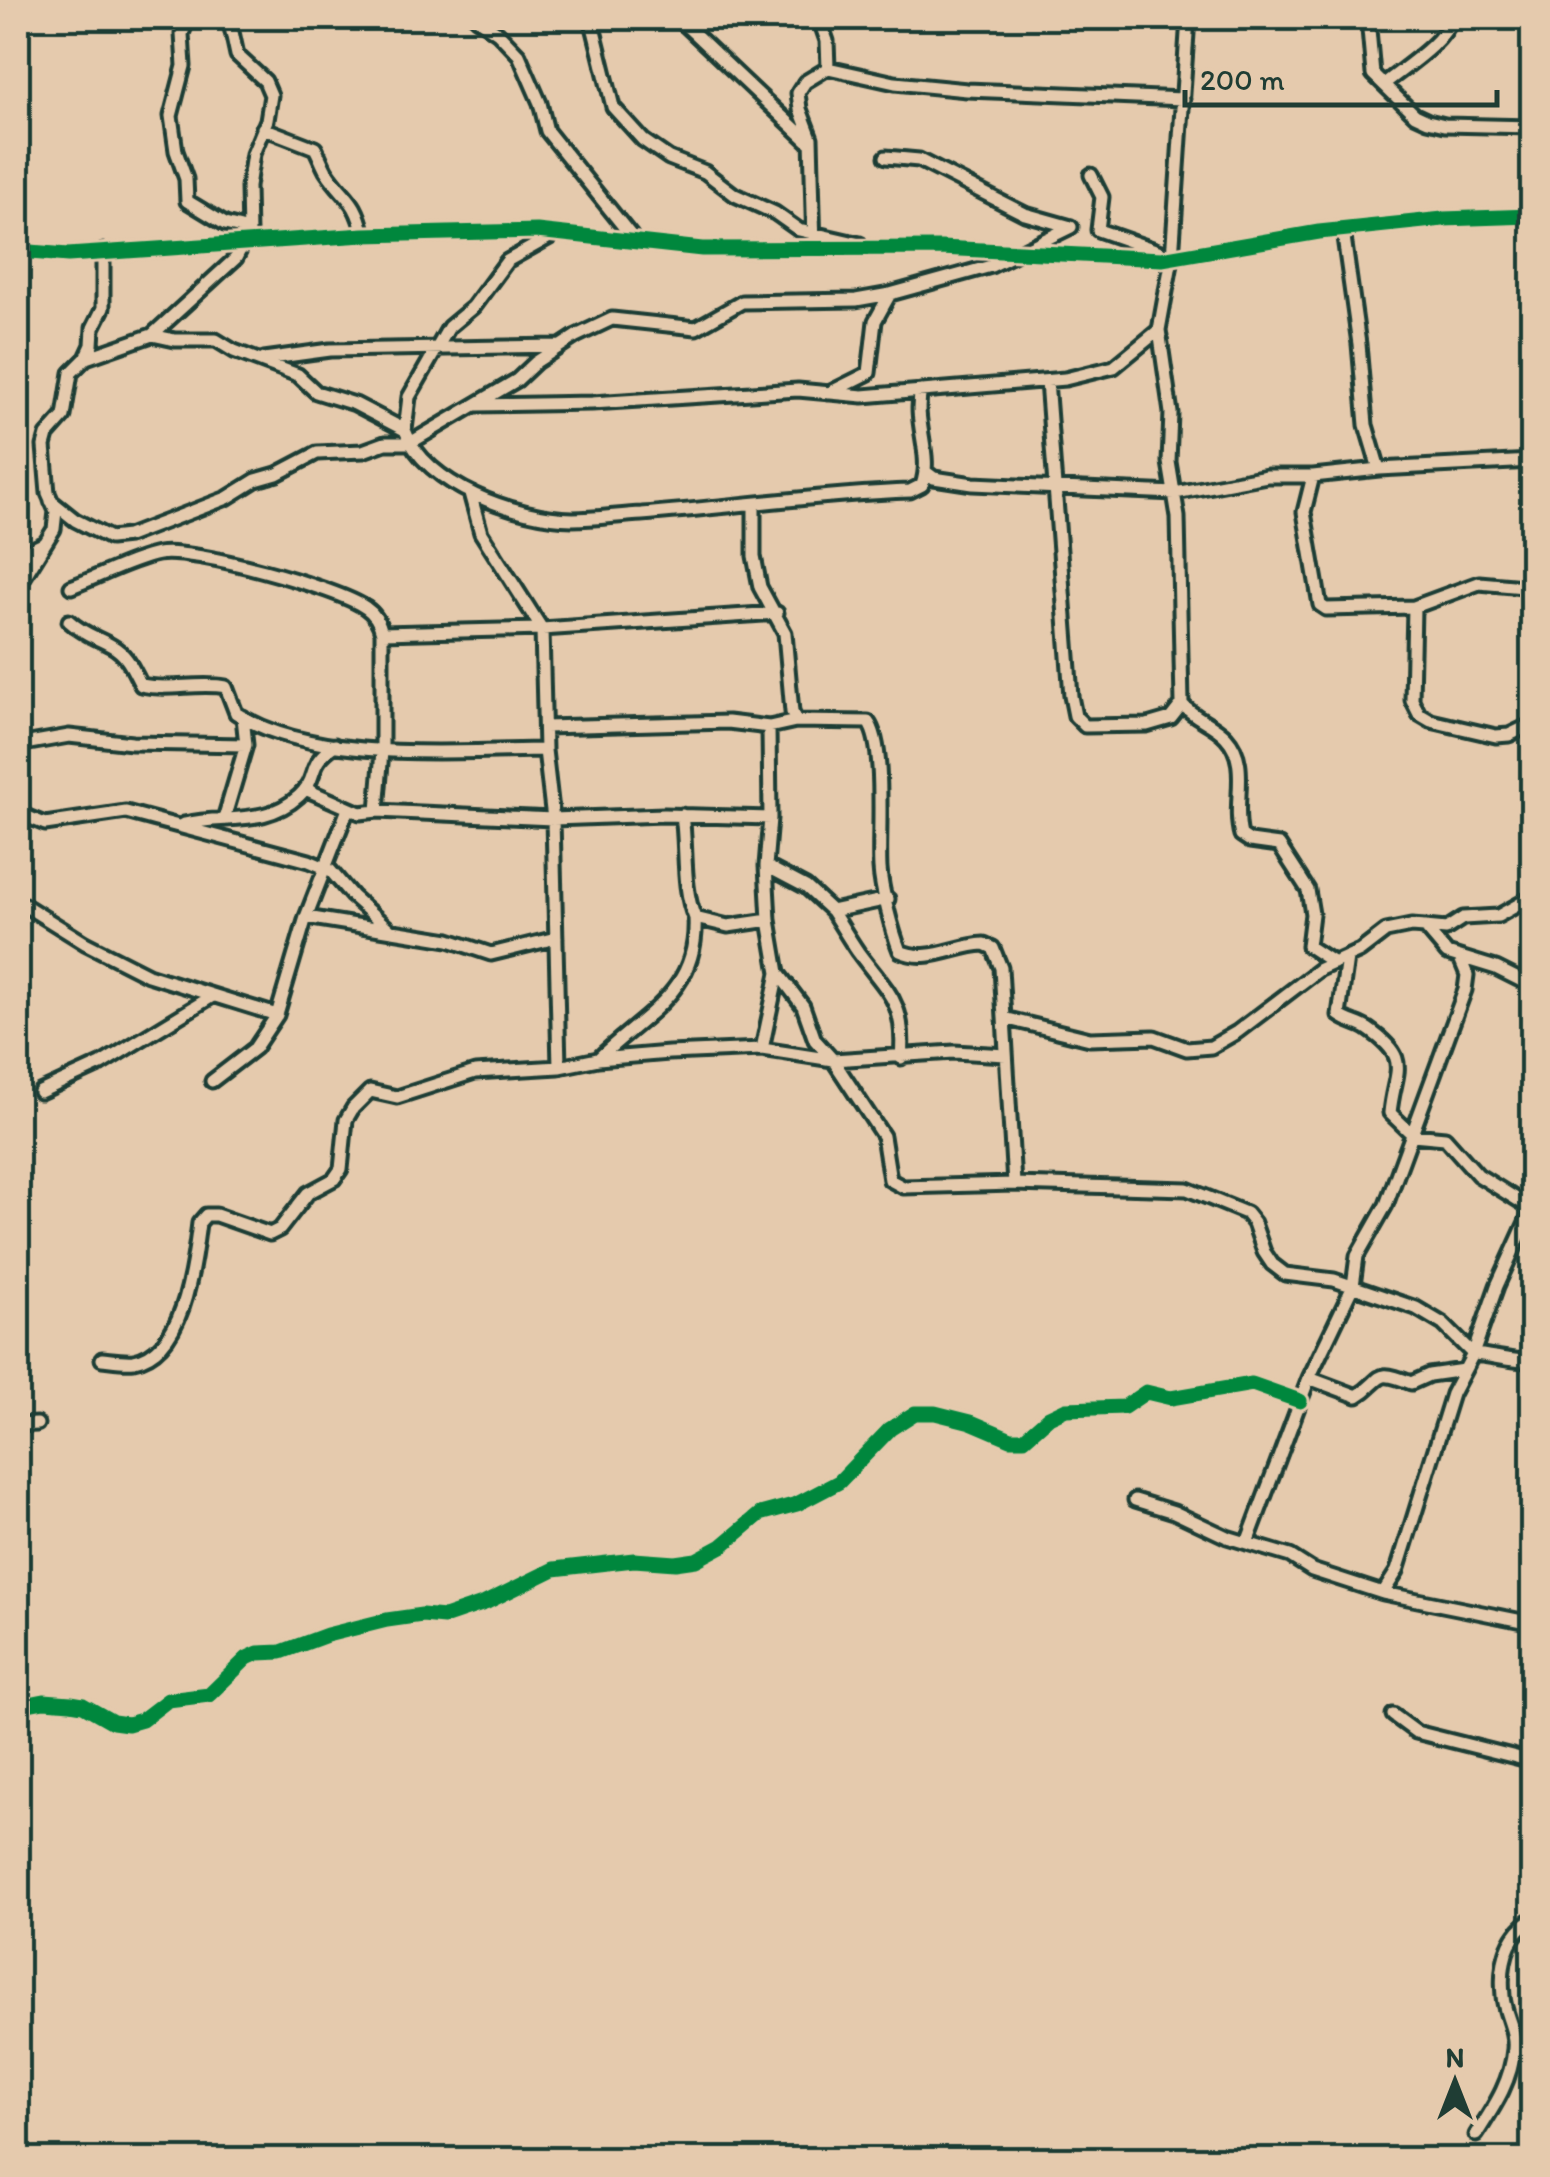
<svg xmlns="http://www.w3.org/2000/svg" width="1550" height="2177" font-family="Itim,sans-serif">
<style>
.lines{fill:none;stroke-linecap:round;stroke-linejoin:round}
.minor-casing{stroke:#1f3d34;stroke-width:19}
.minor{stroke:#e5caad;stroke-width:11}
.cycleway-casing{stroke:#e5caad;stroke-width:21}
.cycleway{stroke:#00873e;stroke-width:15}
</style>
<rect width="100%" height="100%" fill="#e5caad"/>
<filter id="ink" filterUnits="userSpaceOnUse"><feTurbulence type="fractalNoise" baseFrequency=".01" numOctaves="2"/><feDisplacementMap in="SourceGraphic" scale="20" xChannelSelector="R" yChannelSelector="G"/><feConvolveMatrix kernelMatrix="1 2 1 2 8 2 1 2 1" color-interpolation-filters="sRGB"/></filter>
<g filter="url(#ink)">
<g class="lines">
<g class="minor-casing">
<path id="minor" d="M188,18L182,34L184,66L171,116L176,151L186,179L187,201L225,224L249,230
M229,18L237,55L265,81L271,95L267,120L253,154L248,187L249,235
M476,18L498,33L519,55L540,103L547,131L636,242
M591,18L613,107L643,140L669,158L705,172L735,195L775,213L799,230L860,244
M678,18L809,142
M819,18L827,41L828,68
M1188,18L1172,258L1159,330L1171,413L1169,462L1178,517L1182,704C1195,719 1213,723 1226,737C1251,764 1232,802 1241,835L1250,841L1279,845L1308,890L1312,914L1308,946L1334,963
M1368,18L1373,74L1415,115L1428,121L1445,125L1532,127
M1384,84C1406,66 1443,44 1452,18
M263,128L315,148C319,155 322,164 326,171C345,200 355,196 364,235
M886,157L919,160L1025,214L1071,227
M1091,175L1102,197L1098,230L1158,251L1162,259
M1343,230L1359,344L1366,425L1379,469
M814,248L811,138L800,109L798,93L805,82L828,68L895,83L967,90L1183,99
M18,251L68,255L364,235L537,231L702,249L941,248L1162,259L1319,232L1443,219L1532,216
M152,335L175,340H216L234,351L298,375L316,392L355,404L405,430C424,486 518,518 573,519C596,519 620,515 642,514C732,507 821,494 910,491L922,485C933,455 913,422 921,391
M86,358L152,335L236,258L244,242
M264,359L330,350L560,346
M1047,381L1071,696L1075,716L1085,726L1147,725L1171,718L1182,704
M829,393L869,373L875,321L890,294
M476,405L592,403L798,390L863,396L1065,379L1114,367L1159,330
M405,430L409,397L449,327L473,307L507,261L557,233
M926,472L934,478L973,484L1175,493L1267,476H1313L1379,469L1532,461
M1313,476L1304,512L1320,605L1326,609L1414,607L1479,583L1524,587L1532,583
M470,493L481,533L542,629L545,750L553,819L559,1067
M51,501L75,520L110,538L128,536L227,498L256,480L277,474L317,453L363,451L385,443H410L517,380L536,362L576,336L612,319L696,328L742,302L856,300L890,294L991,266L1071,227
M754,504V556L760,587L785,633L792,712L796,721L868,722C886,745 878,835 880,868C881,888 892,931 900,951C928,964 956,945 984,944L993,948L1001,968L1014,1184
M18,556L43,544
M18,587L54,529L56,511L48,493L44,446L47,435L64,416L71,373L86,358L92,345L93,328L103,308V251
M71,587C99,577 129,560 158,554C191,547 338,588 366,608C375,614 380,624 382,633V751L377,811
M1414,607L1412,700L1419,714L1431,721L1496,736L1509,735L1532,724
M69,621C83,634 96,637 112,646C128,655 133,670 141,685C169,691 198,682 226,687L236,713C310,763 458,751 545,750
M382,633L542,629L777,613
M545,727L728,722L769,727L796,721
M18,745L69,736L132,743L246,745
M305,789L360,813L377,811L553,819L664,815L770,818
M18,813L45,824L126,812L309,861L330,870L352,896L390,930
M682,815C687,849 682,887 695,918L728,926L769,920
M224,819L246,745L243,717
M184,824C225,814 265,827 299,796C320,777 305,765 335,745
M766,866L806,887L832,911L888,899
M21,903L85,943L148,975L277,1015
M832,911C841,925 849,939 858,952C888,993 906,1002 901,1058
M306,917L449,940L491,954L556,938
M1425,927L1446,929L1463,918L1498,916L1532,897
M1347,958L1339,1015C1348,1022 1359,1023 1368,1029C1413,1060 1394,1070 1390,1113L1413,1135L1445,1138L1478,1175L1526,1205H1532
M778,973L803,1006L815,1040L833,1060L883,1136L890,1180L903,1187L1014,1184L1187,1189L1246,1213L1254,1223L1264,1252L1272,1264L1285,1274L1334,1280L1416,1308L1443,1324L1473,1354C1489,1355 1521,1363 1532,1361
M1004,1018L1090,1039L1154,1037L1187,1049L1211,1047L1237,1032L1320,969L1360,951L1386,931L1411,926L1425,927L1447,953L1496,968L1532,986
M762,1049L778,973L769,920L766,866L770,818L769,727
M598,1059C644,1014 699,992 695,918
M212,1081L255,1048L277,1015L306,917L348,809
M40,1092L101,1064L211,997
M102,1359C112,1360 124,1362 134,1361C185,1352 194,1262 199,1223L206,1215H216L270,1234L280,1229L308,1193L334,1179L341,1169L346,1120L353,1108L370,1091L397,1097L475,1072L559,1067L598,1059L669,1053L762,1049L833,1060L954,1052L1006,1055
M1309,1378L1357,1396C1384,1380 1373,1367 1411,1383L1429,1375L1464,1370
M18,1425L37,1424
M1135,1500L1174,1512L1227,1537L1290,1556L1312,1570L1383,1593L1397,1571L1452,1394L1473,1354L1497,1286L1532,1209
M1247,1543L1309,1378L1353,1286L1357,1256L1386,1205L1465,990L1467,975L1460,958
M1383,1593L1532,1623
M18,1706L44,1701L71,1703L83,1705L113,1722L128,1724L142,1720L168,1700L209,1695L247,1658L258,1653L281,1652L327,1635L387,1620L422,1615L444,1617L485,1603L554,1569L634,1560L675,1563L696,1560L722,1546L760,1514L797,1504L839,1482L890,1429L915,1413H935L971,1422L1011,1439H1024L1049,1417L1066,1409L1124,1407L1146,1392L1171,1398L1252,1384L1300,1401
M1393,1715L1416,1732L1532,1761
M1476,2135C1493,2108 1511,2083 1514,2049C1516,2029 1504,2014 1503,1996C1500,1966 1506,1936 1532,1919"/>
</g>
<use href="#minor" class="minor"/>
<g class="cycleway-casing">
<path id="cycleway" d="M18,251L68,255L364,235L537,231L702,249L941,248L1162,259L1319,232L1443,219L1532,216
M18,1706L44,1701L71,1703L83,1705L113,1722L128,1724L142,1720L168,1700L209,1695L247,1658L258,1653L281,1652L327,1635L387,1620L422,1615L444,1617L485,1603L554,1569L634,1560L675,1563L696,1560L722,1546L760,1514L797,1504L839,1482L890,1429L915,1413H935L971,1422L1011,1439H1024L1049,1417L1066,1409L1124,1407L1146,1392L1171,1398L1252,1384L1300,1401"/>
</g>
<use href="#cycleway" class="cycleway"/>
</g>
</g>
<rect width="1550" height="2177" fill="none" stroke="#e5caad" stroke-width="60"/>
<rect x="30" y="30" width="1490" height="2117" fill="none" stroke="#1f3d34" stroke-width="4" filter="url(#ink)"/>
<g transform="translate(1455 2082)" stroke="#e5caad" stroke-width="8" paint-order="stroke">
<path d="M0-8L18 38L0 25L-18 38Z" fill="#1f3d34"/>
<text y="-15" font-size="28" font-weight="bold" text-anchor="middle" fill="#1f3d34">N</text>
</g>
<path d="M1185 90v15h312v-15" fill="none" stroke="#1f3d34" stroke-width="5"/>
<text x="1200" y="90" font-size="30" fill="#1f3d34" stroke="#e5caad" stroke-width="8" paint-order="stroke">200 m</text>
</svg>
